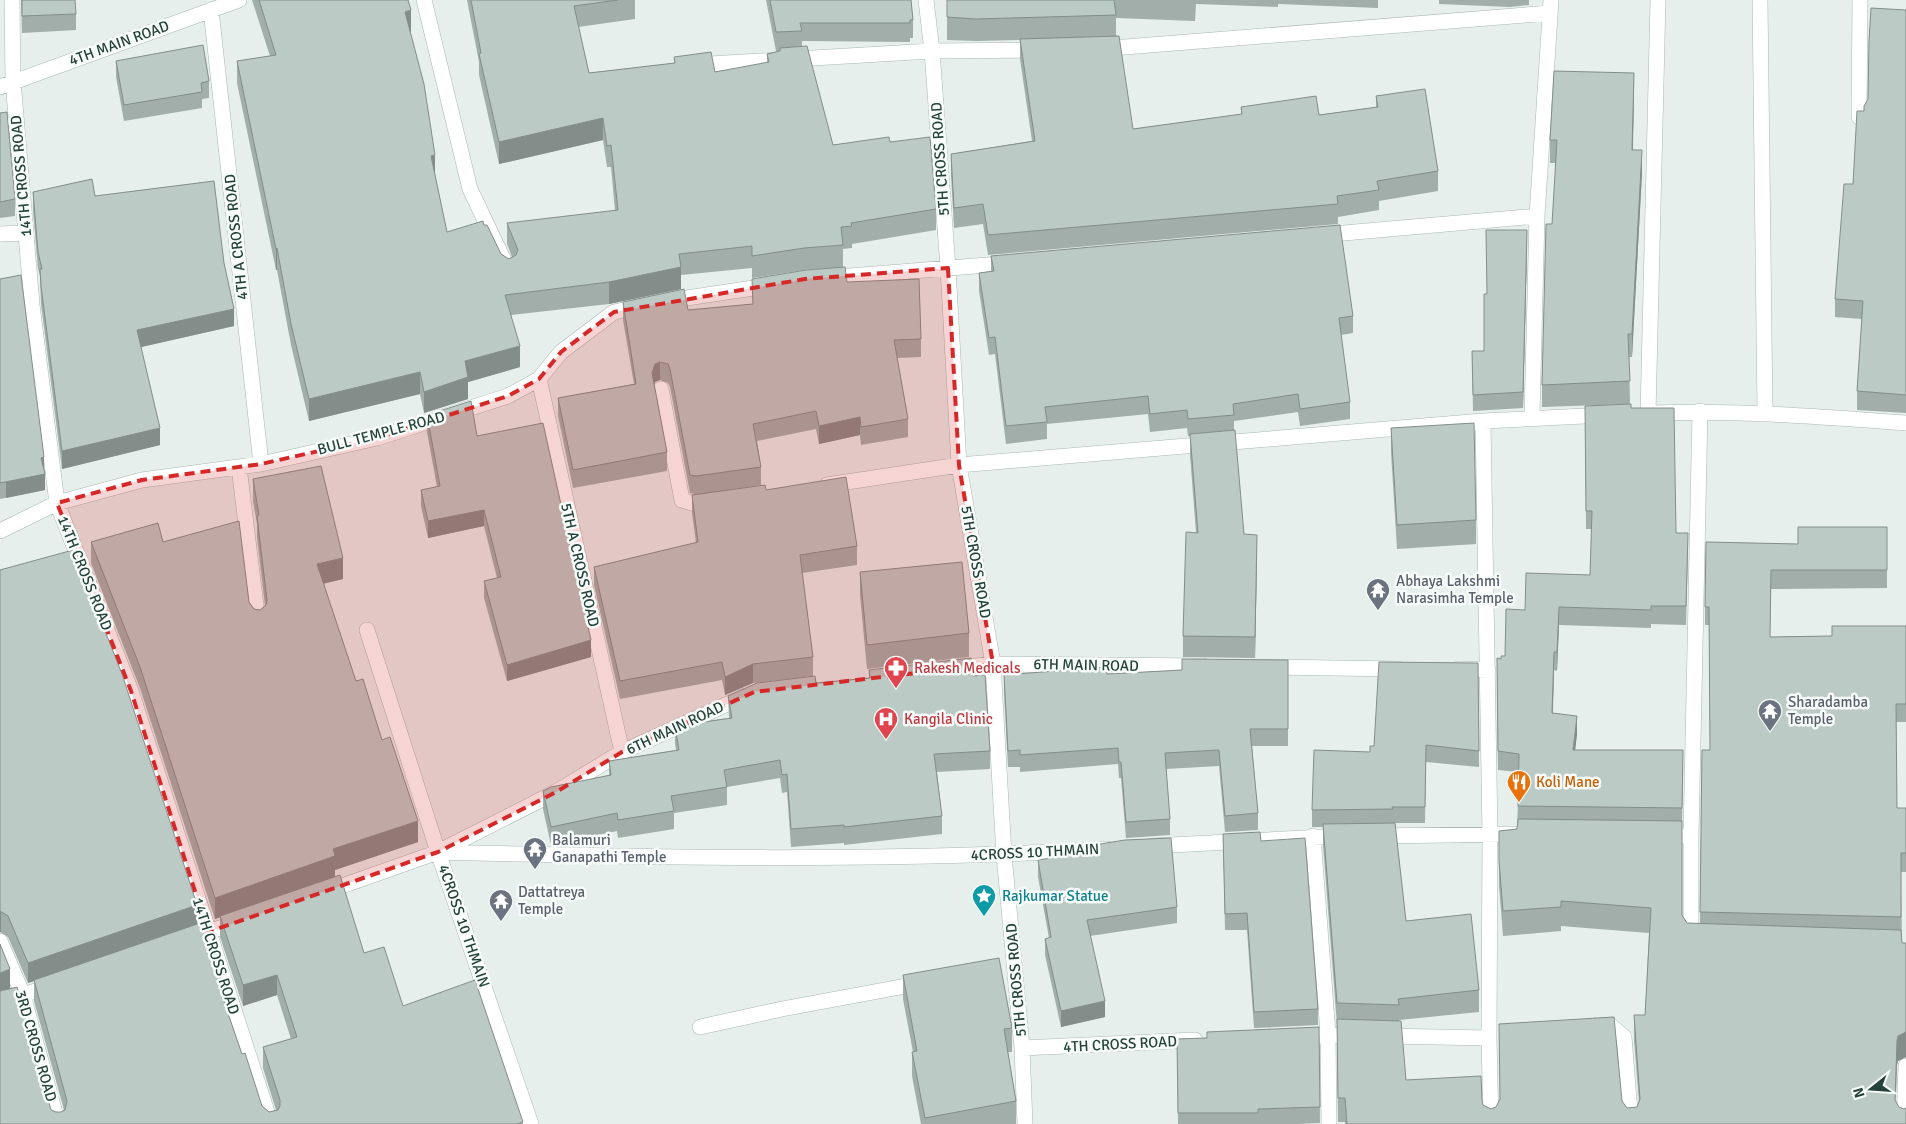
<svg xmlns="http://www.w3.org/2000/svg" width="1906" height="1124" font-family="Signika,sans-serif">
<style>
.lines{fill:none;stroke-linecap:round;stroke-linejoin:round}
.minor-casing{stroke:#a8b8b2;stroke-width:16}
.minor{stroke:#fff;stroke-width:15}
.wall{fill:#a1aea9}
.shaded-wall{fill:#838d89}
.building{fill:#bbcac4;stroke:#838d89}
.marked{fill:#d62828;fill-opacity:0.2;stroke:#d62828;stroke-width:4;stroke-dasharray:10 6;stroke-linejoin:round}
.labels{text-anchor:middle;stroke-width:5;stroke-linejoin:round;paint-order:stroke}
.street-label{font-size:15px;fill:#24423a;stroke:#f7fbf9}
.worship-label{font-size:15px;fill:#5b616d;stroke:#f7fbf9;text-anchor:start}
.health-label{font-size:15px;fill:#be3a42;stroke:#f7fbf9;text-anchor:start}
.food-label{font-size:15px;fill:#c56008;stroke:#f7fbf9;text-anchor:start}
.culture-label{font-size:15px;fill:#0d838f;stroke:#f7fbf9;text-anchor:start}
</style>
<rect width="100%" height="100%" fill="#e6efeb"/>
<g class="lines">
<g class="minor-casing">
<path id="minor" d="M12,0L13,81L32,305L57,503L131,691L271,1124
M424,0L470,189L509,271
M926,0L932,51L948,268L959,465L993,664L1004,855L1022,1048L1025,1124
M1760,0L1765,413
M211,10L261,464
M1100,49L1550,13
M693,65L932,51L1040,50
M0,87L239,0
M1859,117L1860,0
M0,234L26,233
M1321,235L1537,216
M825,278L1012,263
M667,301L773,285
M539,379L622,752
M661,389L682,500L695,504L712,502
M1653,413C1738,410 1822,417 1906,423
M1648,414L1658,0
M1532,417L1537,216L1551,0
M1483,421L1490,834L1489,1038L1491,1124
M239,467L258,622
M827,485L959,465L1483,421L1605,415
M0,531L57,503L142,480L261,464L377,438L508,396L539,379L561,352L614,312L642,306
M367,630L438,852
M1268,667L1398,669
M951,669L993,664L1203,666
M1458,669L1488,670
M1313,836L1328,1034L1329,1124
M1377,836L1519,834
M1662,836H1691V939H1694
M1691,836L1700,411
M1152,846L1342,836
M325,892L438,852L556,792L622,752L745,696
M188,939L240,921
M0,941L23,995L58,1124
M0,1003L53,985
M1597,1025H1610L1624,1037L1631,1124
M700,1027L782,1009L922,983
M1298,1036L1358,1035
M1383,1036L1489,1038
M1022,1048L1195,1040
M531,1124L438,852C661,858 885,862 1107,849
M1904,1124L1906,1066"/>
</g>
<use href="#minor" class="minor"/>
</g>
<path class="wall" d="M21,0L76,14V30L22,33Z
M252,0H408L411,32H410L435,175L447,232L484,225L501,254L509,259L512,257L507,244V223L615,211L611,167H607L603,140L499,164L479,75V62L467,0H635V19L578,27L589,73L674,63V57L715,72L767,63V54L780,51H776L766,0H911L913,20V38H910V42L802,41V47L833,145L890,142L936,209V230L852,244V248L843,249V267L804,270L752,278V268L681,275V289L609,304L511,315L520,367L468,382V399L424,413L420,394L309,421L291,345L277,270H276L237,83V61L270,56Z
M947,0H1378V8L1278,4V7L1196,4L1195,21L1116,18V36L1133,129L1241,114V107L1319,115L1376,107V96L1438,171V191L1379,201V210L1338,217V224L988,255L983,224L954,228L951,175V154L1032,141L1020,59V40L976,41L947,40Z
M1439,0H1529V5L1510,7L1439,4Z
M1906,10V413L1857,410V391L1862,319L1835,317V299L1864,111Z
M116,61L209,81V98L202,99V108L124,121L116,77Z
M1634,96L1633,150L1642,173L1632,357H1629L1630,404L1542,407V385L1556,163H1550V140Z
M0,113L15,199V216L0,218Z
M33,192L95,196L224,263L234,326L141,347L160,445L62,469L41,304L40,276L38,269L33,210Z
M1527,246L1523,408L1473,411L1472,351H1484L1486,294Z
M991,256L1353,316V333L1341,335L1350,402V419L1300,426L1298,412L1234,421V430L1244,534L1257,556L1255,658L1183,657V636L1196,533L1190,455V436H1188L1187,428L1150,432L1148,414L1047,424V439L1006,444L995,354L989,355L979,291V273L991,271Z
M0,279L44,468L45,490L0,499Z
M752,279L847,282L921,339V357L897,358L908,419V437L861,445L860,435L819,444L816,429L757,441L761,467V485L722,491L766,490L857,546V565L802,573L813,657V676L753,683L725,695L722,680L620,699L594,585V567L696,543L692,513V495L695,494L690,493L670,387L668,383L660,380L655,382L654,384L667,452V471L573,488L558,416V398L634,384L623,320V302L688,310L753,304Z
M1585,406L1631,408L1676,533L1688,551L1686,625L1651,624V628L1559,625L1557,671L1554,670L1553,713L1577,734L1575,750L1683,769L1682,827V915L1687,923H1700L1702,750H1710L1709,625H1705V607L1798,544L1887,527V588L1771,589L1770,637L1832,636L1906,626V722H1896L1897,808H1906V872H1901L1902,943H1906V1057L1898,1061L1897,1065L1895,1101L1906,1124H1345V1122H1338L1337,1025L1323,845V827H1312V810L1370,752L1374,746L1478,663L1479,767L1426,762L1425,823H1395L1406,921L1479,990V1012L1399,1020L1406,1080L1482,1100L1483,1105L1491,1109L1496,1107L1500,1100L1499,1024L1622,1101L1627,1108L1637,1107L1639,1103L1634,1040V1015H1645L1649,933L1561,926V931L1503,936L1499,885V831L1517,829L1519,772L1498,770L1497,677L1501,659L1505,656L1525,610L1590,575L1592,529H1586Z
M427,415L477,436L591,657L507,681L484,598V581L497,578L484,526L428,538L421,506V490L437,487L427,432Z
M1391,428L1476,520V544L1397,549L1391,452Z
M253,479L343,579L323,584L356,681L382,740L418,842L335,870V877L364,953L403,1006L523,1124H0L10,988L51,1110L56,1112H61L64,1110L34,1001V981L28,983L8,937L0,932V570L197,924L242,1054L262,1106L269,1112L276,1110L263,1068V1047L291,1039L277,995L243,1006L220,937V917L215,919L140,688L91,563V542H163L249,602L254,609L260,610L265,606L257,537V524L253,501Z
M860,572L969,633V657L867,669L860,595Z
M1288,660V746H1252L1258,813V830L1225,832L1219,766L1166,769L1170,819V835L1126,838L1121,778H1119L1118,764L1020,772V767H1008L1004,692V675L1107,674L1182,670Z
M869,670L973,676L990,751V769L937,772L942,816V834L844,845V843L791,847L787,792L782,793L780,778L727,787V805L674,813V829L618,838L617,831L551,845L543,809V791L609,775V761L676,750L675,744V726L729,718L728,696L816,683L869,678Z
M1223,834L1261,841L1318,1009V1025L1254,1028L1247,930H1225Z
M1088,846L1177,907V923L1090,936L1105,1017L1061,1027L1045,955V939L1049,938L1038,877V860L1088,853Z
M903,975L1012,1028V1052H1008L1016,1101V1124H921L912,1076V1052H913L903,999Z
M1319,1027L1320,1123L1298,1124H1178L1177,1039L1207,1038Z"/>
<path class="shaded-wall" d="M411,10V32L405,34V12Z
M1634,73V96L1632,172V150Z
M603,118V140L499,164V142Z
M1642,150V173L1632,357V334Z
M435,155V176L431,156Z
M1527,230V246L1523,408V392Z
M277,248V270H276V249Z
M681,267V289L609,304V282Z
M234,309V326L137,348V330Z
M520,346V367L468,382V399L424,413V392L465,361Z
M660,362V380L655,382L652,391V373L655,364Z
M420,372V394L309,421V399Z
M860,417V435L819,444V426Z
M160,428V445L62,469V451Z
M44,457V473L41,458Z
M45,474V490L6,498V482Z
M484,510V526L428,538V521Z
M1257,535V556L1255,658V637Z
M343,558V579L317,585V564Z
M1559,607V625L1557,671V652Z
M591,640V657L507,681V665Z
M1554,652V670L1552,731V713Z
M753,664V683L725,695V677Z
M1577,716V734L1573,768V750Z
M418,821V842L335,870V878L215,919V898L333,849Z
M197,905V925L28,983V963Z
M0,911H1V932H0Z
M10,969V989L0,994V973Z
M277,975V995L243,1006V985Z
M226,995V1016L222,996Z
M1105,1001V1017L1061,1027V1011Z
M1906,1032V1057L1898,1061L1897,1065L1895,1124L1897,1041L1898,1036Z"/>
<path class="building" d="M22,0H75L76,14L22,16Z
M259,0H408L411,10L405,12L424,84L435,155L431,156L447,232L483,221L484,225H487L501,254L509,259L516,255L518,250L507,223L618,210L611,145L607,146L603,118L499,142L479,54L481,53L471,0H618L574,6L589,73L675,63L674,57L711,52L715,72L769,62L767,54L780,51V48L807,46L833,145L889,137L890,142L930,137L936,209L851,223L852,226L841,227L843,245L804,248L752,256V246L679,254L681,267L609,282L505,295L520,346L465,361L468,377L424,392L420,372L309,399L291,324L277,248L276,249L237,61L276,55Z
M770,0H911L913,20H910V23H800L802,31L776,32Z
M947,0H1114L1116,15L976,19L947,17Z
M1871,8L1906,10V395L1857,391L1863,301L1835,299L1844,184H1853L1857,111H1864V106L1868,99L1869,41Z
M1119,36L1133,129L1242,114L1241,107L1316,96L1319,115L1378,107L1376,96L1425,89L1438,171L1377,181L1379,190L1337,196L1338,204L988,235L983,204L954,208L951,154L1035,141L1020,39Z
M203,45L209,81L201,83L202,92L124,105L116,61Z
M1554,71L1634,73L1632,150H1642L1632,334H1628L1630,381L1542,385L1546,224H1552L1557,140H1550Z
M7,112L15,199L0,202V113Z
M92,179L95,196L214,181L224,263L234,309L137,330L160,428L62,451L41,286L40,269H42L38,252L33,192Z
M1340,225L1353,316L1339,318L1350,402L1300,409L1298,394L1233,404L1234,415L1188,419L1187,410L1150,414L1148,396L1045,407L1047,422L1006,426L995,337L989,338L979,273L994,271L991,256Z
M1486,230H1527L1523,392L1473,395L1472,351H1484V294H1487Z
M845,267L847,282L919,279L921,339L894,340L908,419L861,427L860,417L819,426L816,411L753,424L761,467L696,476L690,475L670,369L668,364L660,362L655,364L652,373L667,452L573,470L558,398L636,384L623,302L684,289L688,310L753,304L752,279L806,270Z
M21,275L44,457L41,458L45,474L0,483V279Z
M471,401L477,436L543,423L591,640L507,665L484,581L501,577L484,510L428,521L421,490L440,486L427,415Z
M1631,404V408H1674L1676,533H1688L1686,606H1651V610L1559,607L1557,652H1554L1552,713L1577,716L1573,750H1683L1682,808L1518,806L1519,754L1498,751L1497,658L1501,659V656H1505L1506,609L1525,610L1526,573L1590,575L1592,511H1586L1585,406Z
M1474,423L1476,520L1397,525L1391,428Z
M1235,430L1244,534L1257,535L1255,637L1183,636L1186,532L1198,533L1190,434Z
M321,466L343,558L317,564L356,681L363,679L382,740L390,737L418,821L333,849L335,856L215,898L140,667L91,542L158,523L163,542L239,521L249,602L254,609L260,610L266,605L267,600L257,516L259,515L253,479Z
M846,477L857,546L800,555L813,657L753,664L725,677L722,662L620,681L594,567L698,542L692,495L765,485L766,490Z
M1798,527H1887V570H1771L1770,637L1832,636V626H1906V704H1896L1897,808H1906V853H1901V917L1700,912L1702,750H1710L1709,607H1705L1706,542L1798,544Z
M73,550L122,674L197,905L28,963L8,916L0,911V570Z
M962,562L969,633L867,645L860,572Z
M971,658L973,676L985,675L990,751L934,754L942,816L844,827V825L791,829L787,774L782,775L780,760L724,770L727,787L671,796L674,811L618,820L617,813L551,827L543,791L551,787L611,775L609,761L679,750L675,726L732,718L728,696L757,683L815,676L816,683L870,678L869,670Z
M1182,659L1288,660V729H1250L1258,813L1225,816L1219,750L1165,753L1170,819L1126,822L1121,762H1119L1118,748L1020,755V750L1008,751L1004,675L1106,667L1107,674L1182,670Z
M1379,662L1478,663L1479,751L1426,745L1425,807H1392L1393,809L1312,810L1314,750L1370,752V746H1374Z
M1518,819L1682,821V915L1687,923L1901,930L1902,943H1906V1032L1898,1036L1897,1041L1895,1100L1899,1107L1904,1109L1906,1108V1124H1347L1345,1098H1338L1337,1019L1401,1021L1406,1080L1481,1076L1482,1100L1483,1105L1491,1109L1496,1107L1500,1099L1499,1024L1614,1017L1622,1101L1627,1108L1637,1107L1640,1099L1634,1015H1645L1651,908L1561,901V907L1503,911L1499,861V831L1517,829Z
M1395,823L1406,921L1471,914L1479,990L1398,999L1399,1005L1337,1003L1323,824Z
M1260,832L1261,841L1305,838L1318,1009L1254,1012L1247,913L1225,914L1223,834Z
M1171,838L1177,907L1087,920L1105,1001L1061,1011L1045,939L1051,937L1038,860L1089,852L1088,846L1125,840Z
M340,875L364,953L384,947L403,1006L475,980L523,1122L517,1124H0V991L17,987L51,1110L56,1112H61L65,1110L67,1101L34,980L203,922L226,995L222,996L242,1054L245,1053L262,1106L269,1112L278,1110L280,1106V1100L263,1047L297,1037L277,975L243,985L220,916Z
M0,944L10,969L0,973Z
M999,958L1012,1028L1004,1029L1016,1101L925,1118L912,1052L917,1051L903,975Z
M1319,1027L1320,1107L1258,1109V1113H1178L1177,1039L1207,1038V1032Z"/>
<path class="marked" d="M948,268L959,465L993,664L754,692L622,752L556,792L438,852L208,932L131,691L57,503L142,480L261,464L377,438L508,396L539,379L561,352L614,312L805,279Z"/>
<defs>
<g id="temple-pin" transform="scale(1.25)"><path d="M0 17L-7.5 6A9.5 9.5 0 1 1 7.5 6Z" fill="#6b7280" stroke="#f7fbf9"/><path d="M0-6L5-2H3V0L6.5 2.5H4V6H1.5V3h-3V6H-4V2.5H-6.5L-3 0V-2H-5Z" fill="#fff"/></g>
<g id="pharmacy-pin" transform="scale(1.25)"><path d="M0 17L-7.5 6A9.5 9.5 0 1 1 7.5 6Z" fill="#e0444e" stroke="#f7fbf9"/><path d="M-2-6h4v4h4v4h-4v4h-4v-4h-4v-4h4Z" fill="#fff"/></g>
<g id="hospital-pin" transform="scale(1.25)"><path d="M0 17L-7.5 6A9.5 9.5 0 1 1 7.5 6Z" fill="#e0444e" stroke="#f7fbf9"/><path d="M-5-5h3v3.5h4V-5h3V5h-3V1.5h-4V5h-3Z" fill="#fff"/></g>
<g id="restaurant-pin" transform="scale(1.25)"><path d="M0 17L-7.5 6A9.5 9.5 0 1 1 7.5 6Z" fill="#e8710a" stroke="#f7fbf9"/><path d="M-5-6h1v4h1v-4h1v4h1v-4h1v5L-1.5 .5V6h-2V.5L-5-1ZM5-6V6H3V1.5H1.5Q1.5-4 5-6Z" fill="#fff"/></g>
<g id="sight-pin" transform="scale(1.25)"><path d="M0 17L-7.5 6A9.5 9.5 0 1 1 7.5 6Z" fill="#0f9aa8" stroke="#f7fbf9"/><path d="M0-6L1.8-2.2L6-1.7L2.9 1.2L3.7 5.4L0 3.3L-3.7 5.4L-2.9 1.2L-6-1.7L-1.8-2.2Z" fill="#fff"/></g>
</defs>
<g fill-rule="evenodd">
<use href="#temple-pin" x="1378" y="590"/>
<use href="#pharmacy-pin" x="896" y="668"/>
<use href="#temple-pin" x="1770" y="711"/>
<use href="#hospital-pin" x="886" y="719"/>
<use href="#restaurant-pin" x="1519" y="782"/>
<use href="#temple-pin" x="535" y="849"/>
<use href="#sight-pin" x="984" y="896"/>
<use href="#temple-pin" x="501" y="901"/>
</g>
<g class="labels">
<g class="street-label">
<text transform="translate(119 43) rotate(-20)" y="5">4TH MAIN ROAD</text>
<text transform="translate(940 159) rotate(-94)" y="5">5TH CROSS ROAD</text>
<text transform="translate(21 176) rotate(-95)" y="5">14TH CROSS ROAD</text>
<text transform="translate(236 237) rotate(-96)" y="5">4TH A CROSS ROAD</text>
<text transform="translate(381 433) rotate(-15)" y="5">BULL TEMPLE ROAD</text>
<text transform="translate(976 562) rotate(80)" y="5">5TH CROSS ROAD</text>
<text transform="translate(580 565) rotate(77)" y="5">5TH A CROSS ROAD</text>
<text transform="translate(85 573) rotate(68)" y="5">14TH CROSS ROAD</text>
<text transform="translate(1086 665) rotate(1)" y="5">6TH MAIN ROAD</text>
<text transform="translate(675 728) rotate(-25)" y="5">6TH MAIN ROAD</text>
<text transform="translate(1035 852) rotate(-3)" y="5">4CROSS 10 THMAIN</text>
<text transform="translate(464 926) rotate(71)" y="5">4CROSS 10 THMAIN</text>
<text transform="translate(216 956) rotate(72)" y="5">14TH CROSS ROAD</text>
<text transform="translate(1016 980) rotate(-95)" y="5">5TH CROSS ROAD</text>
<text transform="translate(1120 1044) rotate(-3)" y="5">4TH CROSS ROAD</text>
<text transform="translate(36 1046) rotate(74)" y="5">3RD CROSS ROAD</text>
</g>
<g class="worship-label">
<text x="1396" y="586">Abhaya Lakshmi<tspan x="1396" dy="17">Narasimha Temple</tspan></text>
<text x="1788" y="707">Sharadamba<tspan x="1788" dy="17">Temple</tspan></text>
<text x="552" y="845">Balamuri<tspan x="552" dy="17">Ganapathi Temple</tspan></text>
<text x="518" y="897">Dattatreya<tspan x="518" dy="17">Temple</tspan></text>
</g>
<g class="health-label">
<text x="914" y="673">Rakesh Medicals</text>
<text x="904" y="724">Kangila Clinic</text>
</g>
<g class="food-label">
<text x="1536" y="787">Koli Mane</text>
</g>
<g class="culture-label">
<text x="1002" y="901">Rajkumar Statue</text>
</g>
</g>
<g transform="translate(1871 1089) rotate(253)" stroke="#f7fbf9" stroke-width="4" paint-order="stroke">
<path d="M0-4L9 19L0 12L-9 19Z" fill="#24423a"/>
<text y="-8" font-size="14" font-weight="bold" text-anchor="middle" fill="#24423a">N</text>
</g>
</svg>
